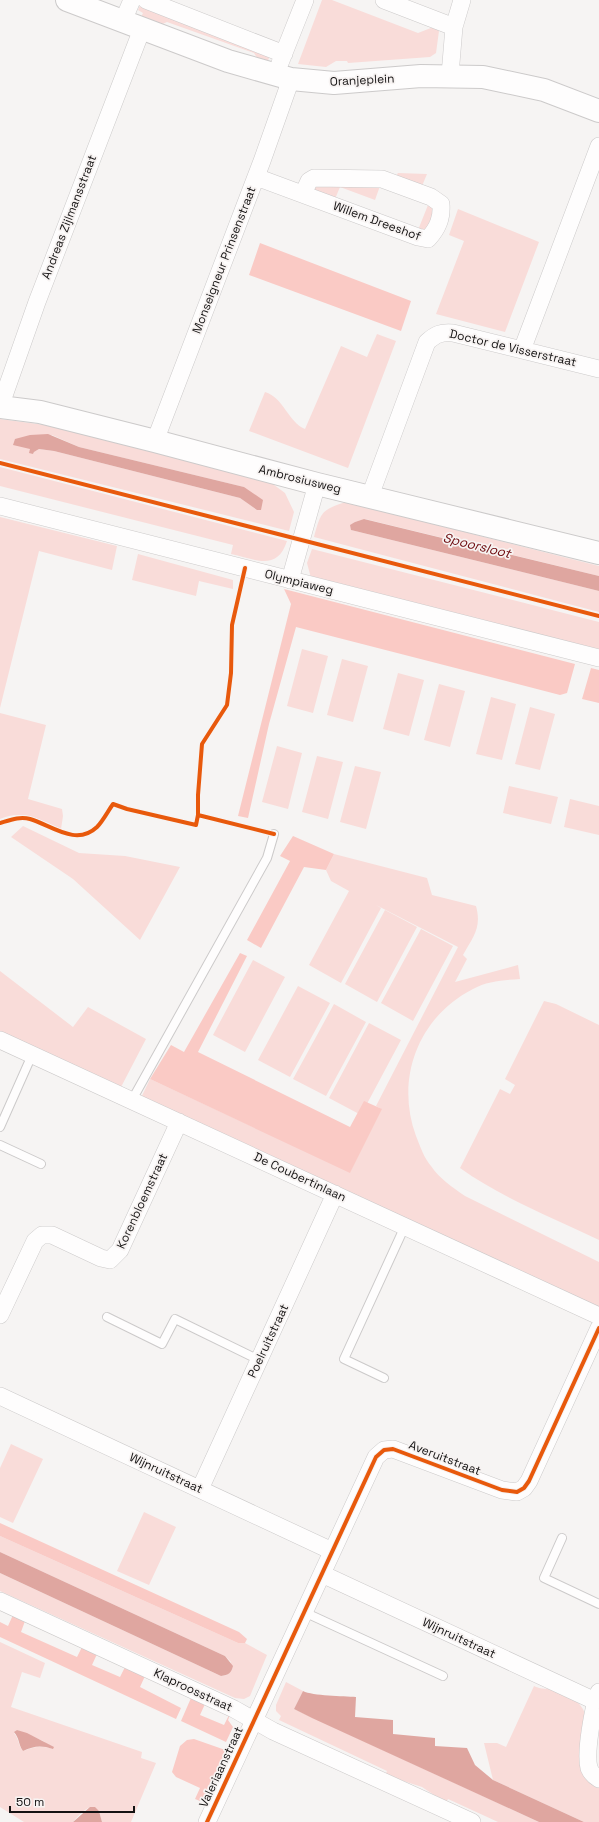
<svg xmlns="http://www.w3.org/2000/svg" width="599" height="1822" font-family="'Space Grotesk',sans-serif">
<style>
.green{fill:#f9dcd9;fill-rule:evenodd}
.forest{fill:#facac5}
.water{fill:#dfa6a0}
.lines{fill:none;stroke-linecap:round;stroke-linejoin:round}
.lane-casing{stroke:#cccaca;stroke-width:10}
.street-casing{stroke:#cccaca;stroke-width:18}
.secondary-casing{stroke:#cccaca;stroke-width:24}
.lane{stroke:#fefdfd;stroke-width:8}
.street{stroke:#fefdfd;stroke-width:17}
.secondary{stroke:#fefdfd;stroke-width:22}
.cycleway-casing{stroke:#f7f3f2;stroke-width:6}
.cycleway{stroke:#e8590c;stroke-width:4}
.labels{text-anchor:middle;stroke-width:3.5;stroke-linejoin:round;paint-order:stroke}
.street-label{font-size:12px;fill:#141212;stroke:#f7f3f2}
.water-label{font-size:13px;font-style:italic;fill:#6c080c;stroke:#f7f3f2}
</style>
<rect width="100%" height="100%" fill="#f6f4f3"/>
<path class="green" d="M322,0H332L418,33L436,26L439,31L436,53L430,57L348,63L347,61H336L326,67L298,64Z
M141,3L271,53L267,63L259,61L254,53L167,22L158,26L141,17L143,13L138,10Z
M398,173L427,174L422,186L396,176Z
M314,185L380,186L375,200L340,187L335,199L314,191Z
M428,205L433,208L434,213L427,230H418Z
M458,209L539,242L505,332L436,314L464,241L449,235Z
M377,334L396,341L348,468L249,431L265,392C284,398 288,422 305,429L341,346L367,357Z
M0,419L45,425L266,479L285,493L294,512L289,531L0,459ZM52,435L79,447L244,487L257,510L240,498L54,451L39,449L34,452L33,454L30,449Z
M0,467L287,541C277,572 255,559 231,554L233,545L0,486Z
M346,502L599,566V576L365,519L355,522L351,530L599,591V612L314,537C321,512 321,510 346,502Z
M0,517L117,546L112,570L39,551L0,708Z
M312,549L599,622V653L311,578L307,563Z
M138,554L233,580V589L199,581L196,596L132,580Z
M302,649L328,656L313,713L287,706Z
M342,659L368,666L353,722L327,715Z
M398,673L424,680L409,736L383,729Z
M439,684L465,691L450,747L424,740Z
M491,697L516,704L502,760L476,754Z
M530,707L555,714L540,770L515,764Z
M0,713L46,725L28,799L62,809L63,816L61,829C41,820 22,809 0,819Z
M277,746L302,753L288,809L262,802Z
M317,756L343,762L328,819L302,812Z
M355,766L381,772L366,829L340,822Z
M509,786L558,797L551,824L503,813Z
M570,799L599,806V835L564,827Z
M23,826L79,853L125,856L180,867L140,940L73,879L11,837Z
M334,854L427,878L432,895L476,906C482,928 473,937 463,955L467,959L455,982L518,965L520,979C504,980 487,981 473,989C418,1017 395,1079 416,1136C420,1146 424,1158 431,1166C440,1179 452,1187 465,1196L599,1262V1309L140,1100L150,1079L350,1172L381,1109L376,1106L458,947L376,905L381,908L341,983L309,965L349,891L331,881L326,870Z
M385,910L417,927L377,1002L345,984Z
M421,929L453,946L413,1021L381,1003Z
M253,960L285,977L245,1052L213,1035Z
M0,971L73,1027L88,1007L146,1039L120,1089L0,1032Z
M298,986L330,1003L290,1077L258,1060Z
M544,1001L556,1004L599,1025V1240C553,1218 502,1198 460,1168L500,1089L510,1094L515,1085L505,1079Z
M334,1004L366,1022L326,1096L293,1079Z
M369,1023L401,1040L361,1115L329,1098Z
M11,1444L43,1459L13,1523L0,1517V1468Z
M144,1512L176,1527L149,1585L117,1571Z
M0,1536L238,1643H245L267,1655L250,1696L244,1699L235,1698L0,1591V1573L221,1676L227,1675L231,1662L225,1656L0,1552Z
M0,1642L45,1663L40,1678L22,1672L11,1707L142,1752L141,1758L156,1763L131,1822H102L99,1811L94,1807C85,1807 79,1815 73,1822H24L0,1807ZM17,1730L43,1741L53,1749C41,1745 34,1747 23,1751C18,1745 19,1739 14,1733Z
M286,1682L303,1691L294,1709L539,1822H498L448,1799L446,1803L422,1787L388,1776L385,1775L387,1771L279,1720L281,1716L276,1711V1705Z
M534,1686C543,1690 543,1688 552,1689C565,1691 582,1702 585,1714C582,1739 570,1774 599,1788V1822H584L493,1780L484,1743H497L506,1747Z"/>
<path class="forest" d="M260,243L411,301L401,331L249,275Z
M284,589L575,664L567,693L560,695L296,627L269,724L248,818L238,816L291,604Z
M591,668L599,670V703L582,699Z
M293,836L334,854L326,870L304,867L261,948L247,940L290,861L280,856Z
M240,953L247,956L198,1052L350,1127L364,1101L382,1109L350,1173L150,1079L171,1045L184,1052Z
M0,1523L239,1632L247,1639L245,1643H238L0,1536Z
M13,1615L25,1621L21,1632L77,1657L82,1647L97,1654L92,1665L120,1677L125,1667L145,1676L140,1687L181,1708L176,1719L0,1637V1622L8,1626Z
M191,1698L205,1704L200,1715L224,1725L229,1715H230L228,1720L233,1727L226,1742L181,1721Z
M194,1739L231,1752L209,1798L200,1801L195,1799L200,1788L176,1777L172,1772L180,1746L187,1740Z"/>
<path class="water" d="M48,434L79,447L244,487L263,500L261,510H257L240,498L54,451L39,449L34,452L33,454L29,453L30,449L13,445L15,439L30,435Z
M364,519L599,576V591L351,530L350,525L355,522Z
M0,1552L225,1656L233,1666C231,1673 229,1675 221,1676L0,1573Z
M303,1691C313,1696 343,1696 356,1697L355,1717L393,1720V1734L435,1738V1746L467,1748L475,1765L493,1780L584,1822H539L312,1718L294,1709Z
M17,1730L27,1733L54,1747L53,1749C41,1745 34,1746 23,1751C18,1744 20,1739 14,1732Z
M90,1807H95L99,1811L102,1822H73Z"/>
<g class="lines">
<g class="lane-casing">
<path id="lane" d="M132,1100L267,858L274,834
M0,1127L32,1055
M0,1145L41,1164
M107,1317L162,1344L175,1319L259,1360
M384,1378L344,1359L405,1226
M562,1538L544,1578L599,1604
M304,1612L443,1676"/>
</g>
<g class="street-casing">
<path id="street" d="M146,0L284,54
M384,0L454,27
M123,21L132,0
M280,63L305,0
M450,75L454,27L462,0
M256,177L418,237L428,239C438,228 442,218 441,204L431,197L382,179L314,178L309,181L303,194
M522,350L599,146
M0,407L37,302L142,29
M155,441L262,161L291,79
M370,496L427,342C436,334 441,332 453,333L599,369
M0,506L599,658
M290,580L317,484
M0,1040L599,1316
M0,1315L35,1241L42,1235H52L101,1258L110,1260L120,1250L179,1122
M0,1396L332,1551
M200,1489L335,1194
M322,1574L595,1701
M0,1601L234,1709L273,1731L472,1822
M599,1692C593,1708 585,1752 589,1768C591,1773 594,1776 599,1779
M207,1822L376,1457L384,1450L393,1449L502,1490L517,1492L524,1488L529,1481L599,1328"/>
</g>
<g class="secondary-casing">
<path id="secondary" d="M67,0L228,61L291,79L334,83L421,76L483,77L544,90L599,111
M0,407L40,412L155,441L317,484L599,553"/>
</g>
<use href="#lane" class="lane"/>
<use href="#street" class="street"/>
<use href="#secondary" class="secondary"/>
<g class="cycleway-casing">
<path id="cycleway" d="M0,463L599,616
M245,568L232,625L231,673L227,705L202,744L198,795V815L274,834
M0,823C10,820 20,816 30,819C51,825 76,847 97,827C103,821 108,811 113,804L127,809L196,825L198,815
M207,1822L376,1457L384,1450L393,1449L502,1490L517,1492L524,1488L529,1481L599,1328"/>
</g>
<use href="#cycleway" class="cycleway"/>
</g>
<g class="labels">
<g class="street-label">
<text transform="translate(362 80) rotate(-3)" y="4">Oranjeplein</text>
<text transform="translate(69 217) rotate(-69)" y="4">Andreas Zijlmansstraat</text>
<text transform="translate(377 221) rotate(20)" y="4">Willem Dreeshof</text>
<text transform="translate(224 260) rotate(-69)" y="4">Monseigneur Prinsenstraat</text>
<text transform="translate(513 348) rotate(13)" y="4">Doctor de Visserstraat</text>
<text transform="translate(300 479) rotate(14)" y="4">Ambrosiusweg</text>
<text transform="translate(299 582) rotate(14)" y="4">Olympiaweg</text>
<text transform="translate(300 1177) rotate(25)" y="4">De Coubertinlaan</text>
<text transform="translate(142 1201) rotate(-65)" y="4">Korenbloemstraat</text>
<text transform="translate(268 1341) rotate(-65)" y="4">Poelruitstraat</text>
<text transform="translate(445 1458) rotate(21)" y="4">Averuitstraat</text>
<text transform="translate(166 1473) rotate(25)" y="4">Wijnruitstraat</text>
<text transform="translate(459 1638) rotate(25)" y="4">Wijnruitstraat</text>
<text transform="translate(193 1690) rotate(25)" y="4">Klaproosstraat</text>
<text transform="translate(221 1767) rotate(-65)" y="4">Valeriaanstraat</text>
</g>
<g class="water-label">
<text transform="translate(477 545) rotate(14)" y="5">Spoorsloot</text>
</g>
</g>
<path d="M10 1806v6h124v-6" fill="none" stroke="#141212" stroke-width="2"/>
<text x="16" y="1806" font-size="12" fill="#141212" stroke="#f7f3f2" stroke-width="3" paint-order="stroke">50 m</text>
</svg>
